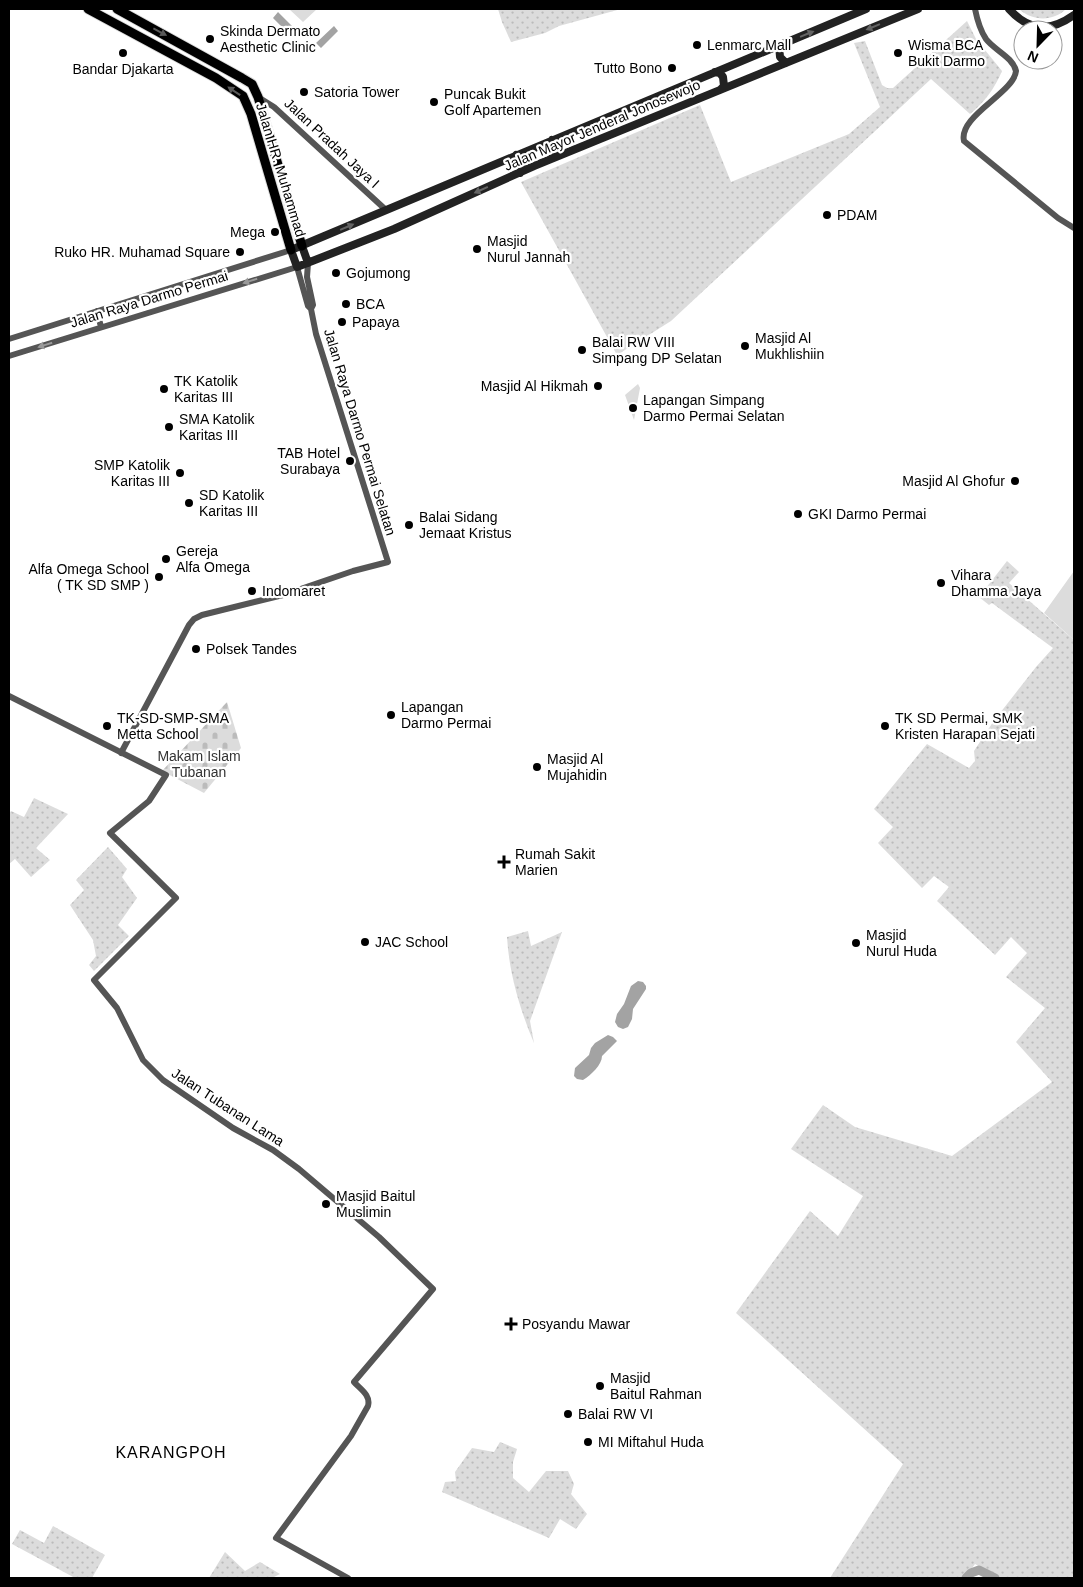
<svg xmlns="http://www.w3.org/2000/svg" width="1083" height="1587" font-family="Arial,sans-serif">
<style>
.grass{fill:url(#grass-dots)}
.cemetery{fill:url(#cemetery-stones)}
.park{fill:#dcdcdc}
.water{fill:#a3a3a3}
.lines{fill:none;stroke-linecap:round;stroke-linejoin:round}
.river{stroke:#a3a3a3;stroke-width:9}
.primary-casing{stroke:#dbdbdb;stroke-width:11}
.tertiary{stroke:#555;stroke-width:6}
.secondary{stroke:#222;stroke-width:8}
.primary{stroke:#000;stroke-width:9}
.oneway{fill:#646464}
.oneway2{fill:#595959}
.oneway3{fill:#999}
.poi-dot{fill:#000;stroke:#fff;stroke-width:2}
.labels{text-anchor:middle;stroke-width:4.5;stroke-linejoin:round;paint-order:stroke}
.poi-label{font-size:14px;fill:#000;stroke:#fff;text-anchor:start}
.street-label{font-size:14px;fill:#000;stroke:#fff}
.park-label{font-size:14px;fill:#333;stroke:#fff}
.quarter-label{font-size:16px;letter-spacing:1px;fill:#000;stroke:#fff}
</style>
<defs>
<pattern id="grass-dots" width="8" height="8" patternUnits="userSpaceOnUse" patternTransform="scale(1.25)"><rect width="8" height="8" fill="#dcdcdc"/><path d="M2 2h.1M6 6h.1" fill="none" stroke="#bbb" stroke-width="1.8" stroke-linecap="round"/></pattern>
<pattern id="cemetery-stones" width="16" height="16" patternUnits="userSpaceOnUse" patternTransform="scale(1.25)"><rect width="16" height="16" fill="#dcdcdc"/><path d="M2 7V4a2 2 0 0 1 4 0v3zM10 15v-3a2 2 0 0 1 4 0v3z" fill="#bbb"/></pattern>
</defs>
<rect width="100%" height="100%" fill="#fff"/>
<path class="grass" d="M498,9H621L559,26L545,33L511,42L502,22Z
M1019,9H1066C1053,22 1032,21 1019,9Z
M967,21L976,39L1002,71C995,88 984,103 970,114L931,79L671,321L617,355L521,182L700,105L731,182L849,134L880,107L854,43L865,41L882,85L887,88H893Z
M1007,561L1019,572L1009,583L1074,640V1518L1073,1520L1074,1523V1578H1000L975,1564L965,1578H830L903,1464L736,1313L810,1211L838,1236L863,1196L791,1149L823,1105L855,1127L952,1156L1052,1082L1016,1042L1045,1008L1006,977L1027,953L1011,937L995,955L937,901L949,887L934,876L922,888L878,843L893,827L874,809L927,744L969,768L975,761L974,751L993,722L1036,667L1053,648L992,603L989,605L979,597Z
M34,798L68,814L36,848L50,860L31,877L15,859L9,864V814L11,811L24,817Z
M108,847L127,869L122,877L137,898L118,925L129,936L94,971L89,965L96,956L93,940L70,905L84,890L76,880Z
M528,931L531,946L562,932L530,1021L534,1043C520,1010 509,973 507,937Z
M500,1442L517,1449L513,1462V1478L529,1492L546,1471H568L574,1484L571,1494L587,1514L576,1529L560,1519L549,1538L442,1492L445,1482L456,1481L455,1472L472,1448L494,1452Z
M53,1526L105,1555L92,1578H75L12,1544L20,1530L44,1543Z
M225,1552L245,1571L260,1562L280,1574L272,1578H209Z"/>
<path class="cemetery" d="M227,702L241,748L204,793L162,771Z"/>
<path class="park" d="M289,9H317L303,22Z
M638,384L640,388L634,420L625,395Z
M1074,571V640L1044,613Z"/>
<path class="water" d="M278,12L293,27L287,32L273,18Z
M334,26L338,31L321,48L316,43Z
M638,981L643,982L646,986V989L633,1009L632,1019L628,1027L623,1029L618,1027L615,1022L617,1014L624,1004L631,986Z
M608,1035L613,1037L617,1041L602,1056C602,1065 591,1075 583,1080L577,1079L574,1076L575,1068L589,1055L591,1048L595,1043Z"/>
<g class="lines">
<path class="river" d="M966,1578L971,1573L979,1570L995,1578"/>
<g class="primary-casing">
<path id="primary" d="M88,9L216,78L243,96L251,114L291,250
M117,9L242,78L252,84L258,97L302,246"/>
</g>
<path class="tertiary" d="M975,9C977,19 980,30 986,39C994,50 1013,57 1016,71C1014,93 958,116 964,141L1058,218L1074,228
M258,97L274,107L386,210
M97,311L101,327
M9,339L291,250
M9,356L297,267L308,306L311,309
M9,696L166,775L149,801L110,833L176,898L94,980L117,1008L143,1060L163,1080L233,1128L273,1150L299,1169L379,1237L433,1289L354,1382C360,1389 371,1395 368,1406L351,1436L276,1538L348,1578
M121,753L189,625L194,619L202,615L283,595L353,571L388,562L316,334L311,309L313,305L307,277L308,263"/>
<path class="secondary" d="M866,9L291,250L297,267L394,229L534,166L918,9
M1009,9C1030,32 1050,32 1074,15
M779,45L780,57L786,63
M715,72L720,73L723,77L724,86L720,90
M552,140C548,148 549,154 558,156
M516,155L523,162L520,173
M302,246L308,263"/>
<use href="#primary" class="primary"/>
</g>
<defs><path id="oneway-solid" d="M-6-.8H1V-3.2L6.5 0L1 3.2V.8H-6Z" transform="scale(1.25)"/></defs>
<g class="oneway">
<use href="#oneway-solid" transform="translate(873 27) rotate(158)"/>
<use href="#oneway-solid" transform="translate(807 34) rotate(-22)"/>
<use href="#oneway-solid" transform="translate(481 190) rotate(156)"/>
<use href="#oneway-solid" transform="translate(347 227) rotate(-23)"/>
</g>
<g class="oneway2">
<use href="#oneway-solid" transform="translate(160 32) rotate(28)"/>
<use href="#oneway-solid" transform="translate(234 91) rotate(-146)"/>
</g>
<g class="oneway3">
<use href="#oneway-solid" transform="translate(250 281) rotate(163)"/>
<use href="#oneway-solid" transform="translate(45 345) rotate(163)"/>
</g>
<g class="poi-dot">
<circle cx="210" cy="39" r="5"/>
<circle cx="697" cy="45" r="5"/>
<circle cx="123" cy="53" r="5"/>
<circle cx="898" cy="53" r="5"/>
<circle cx="672" cy="68" r="5"/>
<circle cx="304" cy="92" r="5"/>
<circle cx="434" cy="102" r="5"/>
<circle cx="827" cy="215" r="5"/>
<circle cx="275" cy="232" r="5"/>
<circle cx="477" cy="249" r="5"/>
<circle cx="240" cy="252" r="5"/>
<circle cx="336" cy="273" r="5"/>
<circle cx="346" cy="304" r="5"/>
<circle cx="342" cy="322" r="5"/>
<circle cx="745" cy="346" r="5"/>
<circle cx="582" cy="350" r="5"/>
<circle cx="598" cy="386" r="5"/>
<circle cx="164" cy="389" r="5"/>
<circle cx="633" cy="408" r="5"/>
<circle cx="169" cy="427" r="5"/>
<circle cx="350" cy="461" r="5"/>
<circle cx="180" cy="473" r="5"/>
<circle cx="1015" cy="481" r="5"/>
<circle cx="189" cy="503" r="5"/>
<circle cx="798" cy="514" r="5"/>
<circle cx="409" cy="525" r="5"/>
<circle cx="166" cy="559" r="5"/>
<circle cx="159" cy="577" r="5"/>
<circle cx="941" cy="583" r="5"/>
<circle cx="252" cy="591" r="5"/>
<circle cx="196" cy="649" r="5"/>
<circle cx="391" cy="715" r="5"/>
<circle cx="107" cy="726" r="5"/>
<circle cx="885" cy="726" r="5"/>
<circle cx="537" cy="767" r="5"/>
<path d="M501.5 854.5h5v5h5v5h-5v5h-5v-5h-5v-5h5z"/>
<circle cx="365" cy="942" r="5"/>
<circle cx="856" cy="943" r="5"/>
<circle cx="326" cy="1204" r="5"/>
<path d="M508.5 1316.5h5v5h5v5h-5v5h-5v-5h-5v-5h5z"/>
<circle cx="600" cy="1386" r="5"/>
<circle cx="568" cy="1414" r="5"/>
<circle cx="588" cy="1442" r="5"/>
</g>
<g class="labels">
<g class="poi-label">
<text x="220" y="36">Skinda Dermato<tspan x="220" dy="16">Aesthetic Clinic</tspan></text>
<text x="707" y="50">Lenmarc Mall</text>
<text x="908" y="50">Wisma BCA<tspan x="908" dy="16">Bukit Darmo</tspan></text>
<text x="662" y="73" text-anchor="end">Tutto Bono</text>
<text x="123" y="74" text-anchor="middle">Bandar Djakarta</text>
<text x="314" y="97">Satoria Tower</text>
<text x="444" y="99">Puncak Bukit<tspan x="444" dy="16">Golf Apartemen</tspan></text>
<text x="837" y="220">PDAM</text>
<text x="265" y="237" text-anchor="end">Mega</text>
<text x="487" y="246">Masjid<tspan x="487" dy="16">Nurul Jannah</tspan></text>
<text x="230" y="257" text-anchor="end">Ruko HR. Muhamad Square</text>
<text x="346" y="278">Gojumong</text>
<text x="356" y="309">BCA</text>
<text x="352" y="327">Papaya</text>
<text x="755" y="343">Masjid Al<tspan x="755" dy="16">Mukhlishiin</tspan></text>
<text x="592" y="347">Balai RW VIII<tspan x="592" dy="16">Simpang DP Selatan</tspan></text>
<text x="174" y="386">TK Katolik<tspan x="174" dy="16">Karitas III</tspan></text>
<text x="588" y="391" text-anchor="end">Masjid Al Hikmah</text>
<text x="643" y="405">Lapangan Simpang<tspan x="643" dy="16">Darmo Permai Selatan</tspan></text>
<text x="179" y="424">SMA Katolik<tspan x="179" dy="16">Karitas III</tspan></text>
<text x="340" y="458" text-anchor="end">TAB Hotel<tspan x="340" dy="16">Surabaya</tspan></text>
<text x="170" y="470" text-anchor="end">SMP Katolik<tspan x="170" dy="16">Karitas III</tspan></text>
<text x="1005" y="486" text-anchor="end">Masjid Al Ghofur</text>
<text x="199" y="500">SD Katolik<tspan x="199" dy="16">Karitas III</tspan></text>
<text x="808" y="519">GKI Darmo Permai</text>
<text x="419" y="522">Balai Sidang<tspan x="419" dy="16">Jemaat Kristus</tspan></text>
<text x="176" y="556">Gereja<tspan x="176" dy="16">Alfa Omega</tspan></text>
<text x="149" y="574" text-anchor="end">Alfa Omega School<tspan x="149" dy="16">( TK SD SMP )</tspan></text>
<text x="951" y="580">Vihara<tspan x="951" dy="16">Dhamma Jaya</tspan></text>
<text x="262" y="596">Indomaret</text>
<text x="206" y="654">Polsek Tandes</text>
<text x="401" y="712">Lapangan<tspan x="401" dy="16">Darmo Permai</tspan></text>
<text x="117" y="723">TK-SD-SMP-SMA<tspan x="117" dy="16">Metta School</tspan></text>
<text x="895" y="723">TK SD Permai, SMK<tspan x="895" dy="16">Kristen Harapan Sejati</tspan></text>
<text x="547" y="764">Masjid Al<tspan x="547" dy="16">Mujahidin</tspan></text>
<text x="515" y="859">Rumah Sakit<tspan x="515" dy="16">Marien</tspan></text>
<text x="866" y="940">Masjid<tspan x="866" dy="16">Nurul Huda</tspan></text>
<text x="375" y="947">JAC School</text>
<text x="336" y="1201">Masjid Baitul<tspan x="336" dy="16">Muslimin</tspan></text>
<text x="522" y="1329">Posyandu Mawar</text>
<text x="610" y="1383">Masjid<tspan x="610" dy="16">Baitul Rahman</tspan></text>
<text x="578" y="1419">Balai RW VI</text>
<text x="598" y="1447">MI Miftahul Huda</text>
</g>
<g class="street-label">
<text transform="translate(602 125) rotate(-23)" y="5">Jalan Mayor Jenderal Jonosewojo</text>
<text transform="translate(332 143) rotate(43)" y="5">Jalan Pradah Jaya I</text>
<text transform="translate(281 170) rotate(73)" y="5">Jalan HR. Muhammad</text>
<text transform="translate(149 299) rotate(-17)" y="5">Jalan Raya Darmo Permai</text>
<text transform="translate(360 432) rotate(73)" y="5">Jalan Raya Darmo Permai Selatan</text>
<text transform="translate(228 1107) rotate(33)" y="5">Jalan Tubanan Lama</text>
</g>
<g class="park-label">
<text x="199" y="761">Makam Islam<tspan x="199" dy="16">Tubanan</tspan></text>
</g>
<g class="quarter-label">
<text x="171" y="1458">KARANGPOH</text>
</g>
</g>
<rect width="1083" height="1587" fill="none" stroke="#000000" stroke-width="20"/>
<g transform="translate(1038 45) rotate(203)"><circle r="24" fill="#ffffff" stroke="#999999"/>
<path d="M0-4L9 19L0 12L-9 19Z" fill="#000000"/>
<text y="-8" font-size="14" font-weight="bold" text-anchor="middle" fill="#000000">N</text>
</g>
</svg>
